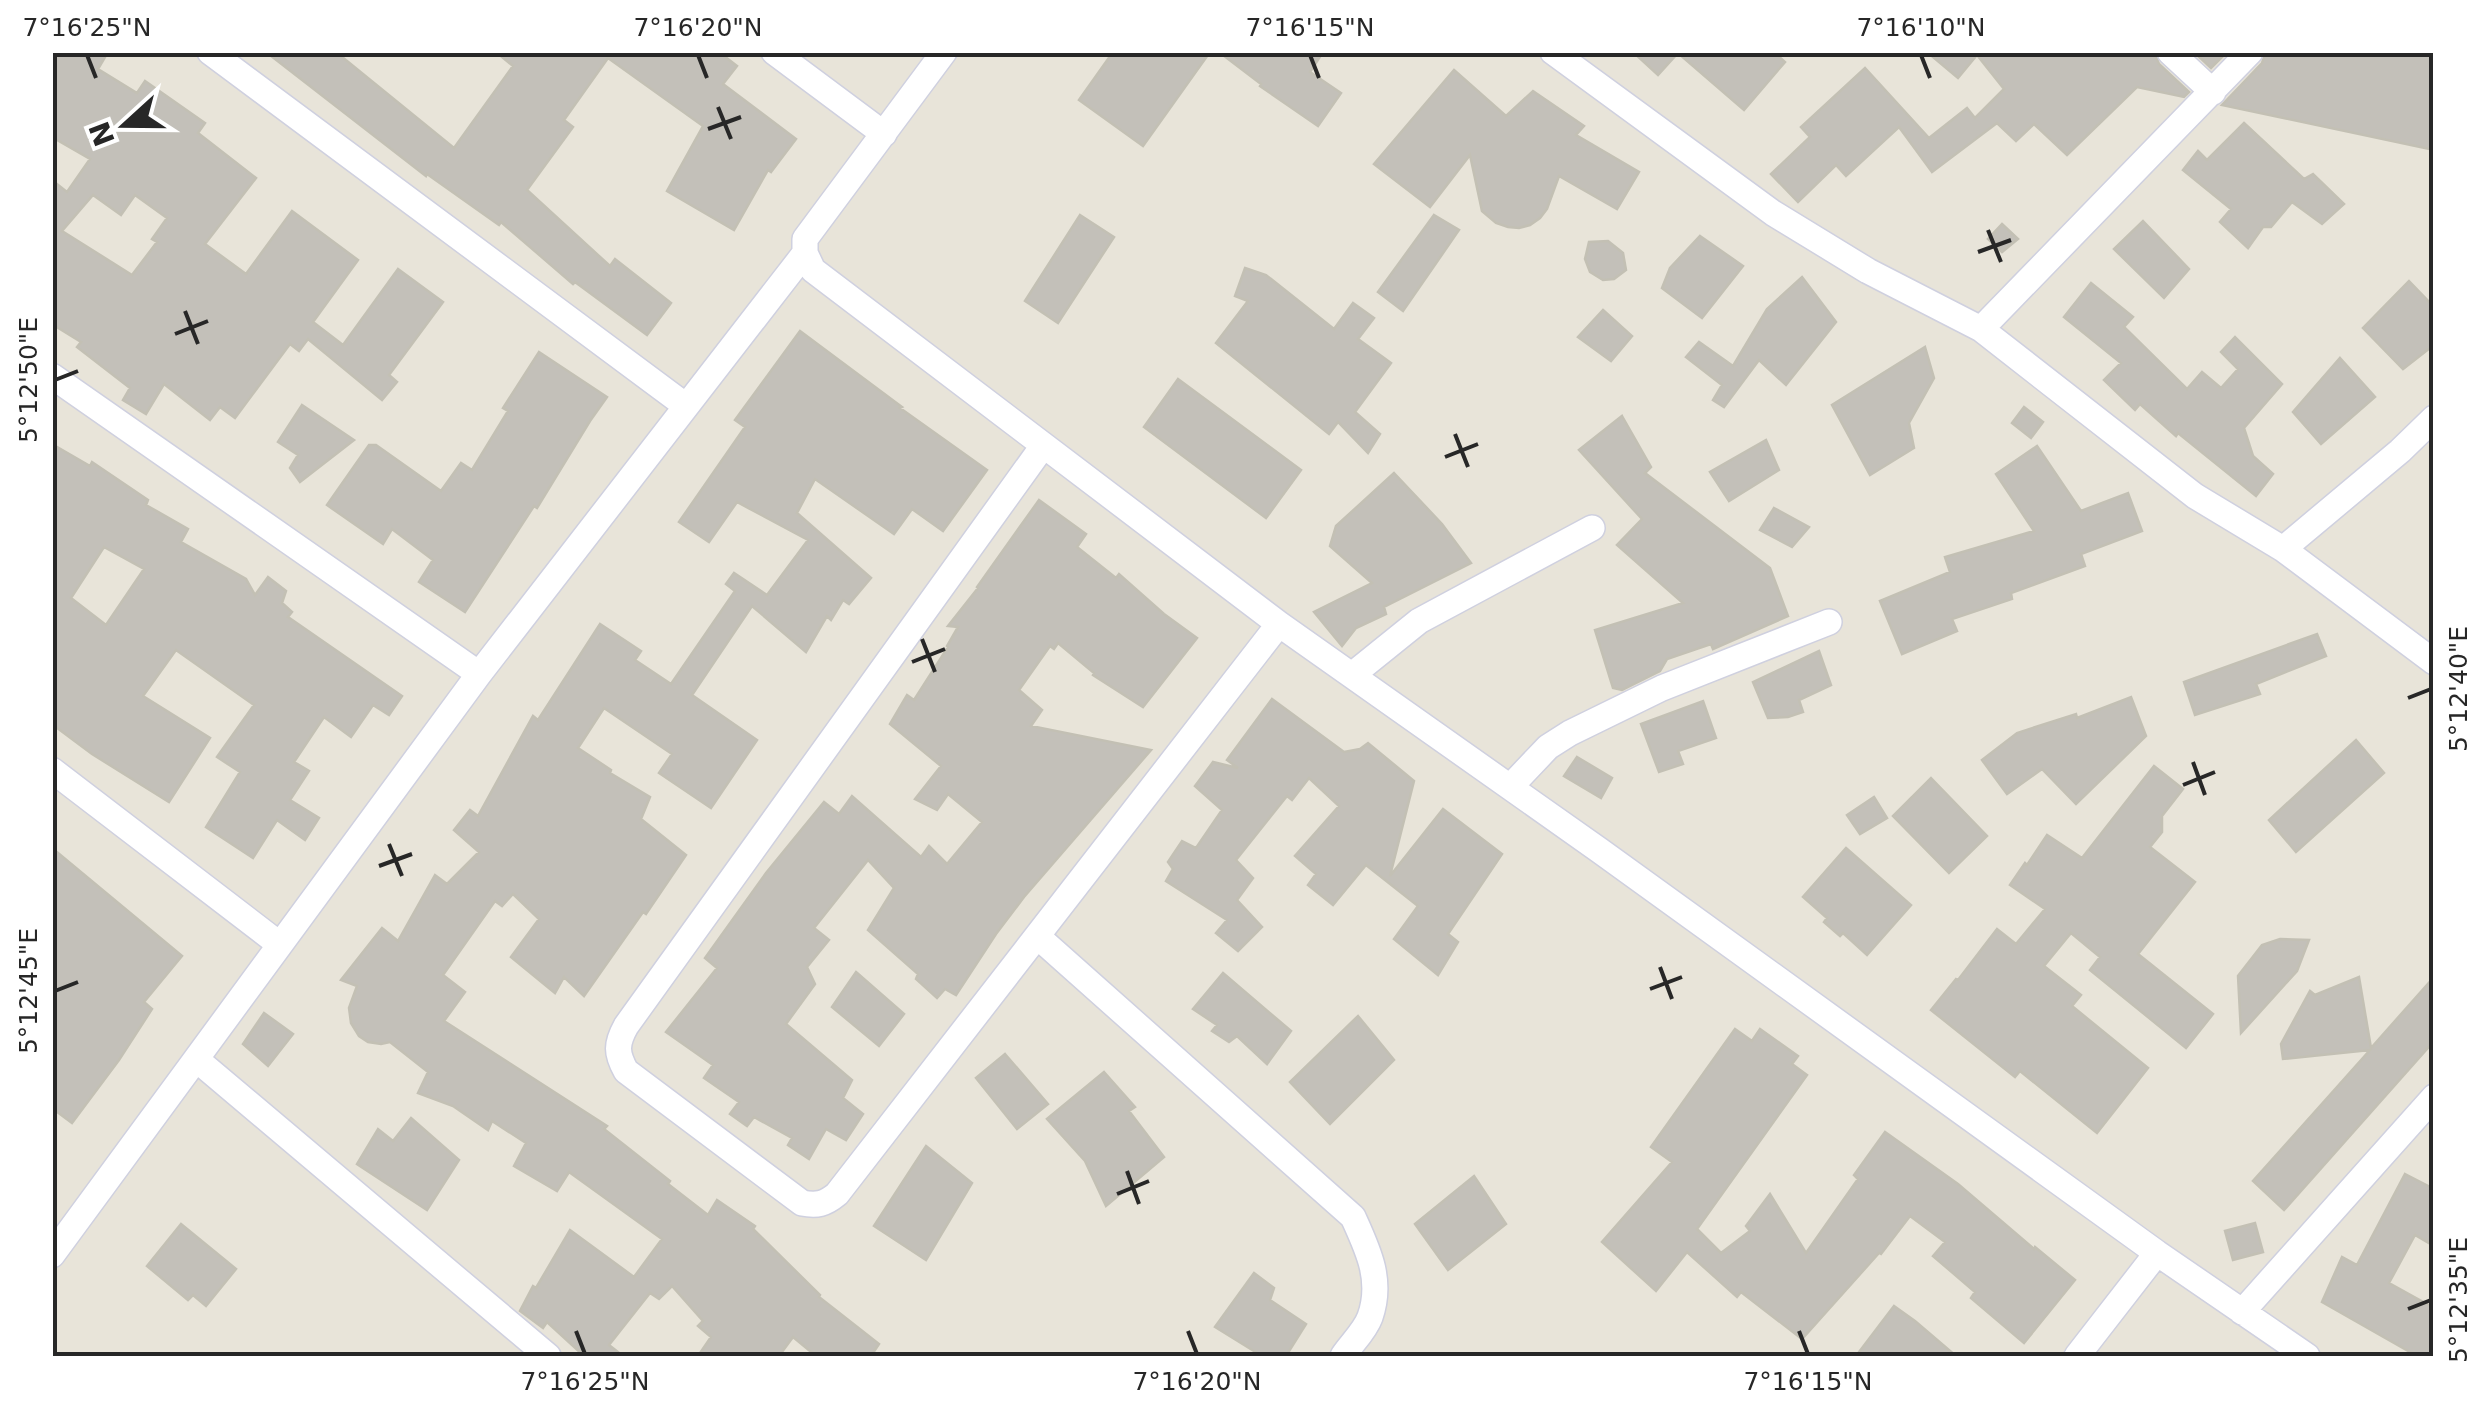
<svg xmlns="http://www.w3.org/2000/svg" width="2486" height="1409" font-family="'DejaVu Sans',sans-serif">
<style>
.building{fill:#c3c0b9;stroke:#c3c0b4;stroke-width:2.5;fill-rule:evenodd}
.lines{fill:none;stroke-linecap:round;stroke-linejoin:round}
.minor-casing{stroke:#cfd0df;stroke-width:28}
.minor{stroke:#fff;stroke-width:25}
.ticks{fill:none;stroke:#272727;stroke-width:4}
.neatline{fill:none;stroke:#272727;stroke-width:4}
.ticks-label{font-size:25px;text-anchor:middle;fill:#272727}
</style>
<rect width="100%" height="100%" fill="#e8e4d9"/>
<path class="building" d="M52,52H108L98,69L137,93L145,81L205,123L198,133L256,178L205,244L246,274L292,211L358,260L313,322L343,345L398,269L443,302L389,375L397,382L382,400L308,339L299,351L290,344L235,418L220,407L210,420L164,384L146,414L123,400L130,388L77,347L81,342L52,324V180L67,192L90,159L52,137ZM93,195L121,215L135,195L167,218L152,239L157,242L132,275L62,231Z
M266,52H336L454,148L513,66L496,52H719L737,66L723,84L796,139L771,172L768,170L734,230L667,191L703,126L608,58L564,120L573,127L527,190L610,266L615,259L671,303L647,335L575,282L573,284L501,222L499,225L427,174L426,176Z
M1113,52H1210L1143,146L1079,100Z
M1219,52H1323L1310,72L1341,93L1318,126L1260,86L1261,84Z
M1633,52H1774L1785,62L1744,110L1678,53L1658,75Z
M1927,52H2154L2159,64L2189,92L2184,97L2137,87L2067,155L2034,124L2016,141L1997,123L1932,172L1899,127L1846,176L1836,165L1798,202L1771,174L1810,137L1801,127L1865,68L1929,138L1967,108L1975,118L2004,89L1977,55L1958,78Z
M2194,52H2227L2211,68Z
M2266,52H2434V150L2222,105L2262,63Z
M1454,70L1506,116L1533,91L1584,126L1576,135L1639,172L1617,209L1559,176L1547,209L1540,218L1530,225L1519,228L1508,227L1496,223L1482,211L1470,155L1430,207L1374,164Z
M2244,123L2304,179L2313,174L2344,204L2322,224L2292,202L2271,227H2263L2248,248L2220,222L2231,209L2183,170L2198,151L2207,160Z
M1080,215L1114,237L1058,323L1025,301Z
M1434,215L1459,230L1403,311L1378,292Z
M2143,221L2189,269L2164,298L2114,249Z
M2002,224L2018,239L2002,252L1988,239Z
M1700,236L1743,266L1702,318L1662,288L1670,268Z
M1608,241L1623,253L1626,270L1614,279L1603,280L1590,272L1585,259L1589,242Z
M1245,268L1266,275L1334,329L1353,303L1374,318L1358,339L1391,363L1355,412L1380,434L1368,453L1338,422L1329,434L1216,343L1248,301L1235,296Z
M1802,277L1836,322L1786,385L1759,360L1724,407L1713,400L1722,385L1686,357L1699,342L1733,366L1767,309Z
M2409,281L2434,307V345L2403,369L2363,328Z
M2091,283L2133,317L2124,327L2187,389L2202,372L2221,388L2238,369L2221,352L2235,337L2282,384L2244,428L2253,456L2273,474L2256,496L2178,433L2176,436L2140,404L2135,410L2104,380L2121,363L2064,317Z
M1603,310L1632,336L1611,361L1578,337Z
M800,331L902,407L900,408L987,470L943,531L912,509L894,534L815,479L797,513L871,578L849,604L843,600L831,620L827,616L806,652L752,606L692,695L757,740L711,808L659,773L672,754L604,708L578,748L611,770L610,773L650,797L641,819L686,855L646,914L643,912L584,996L564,977L555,993L511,957L539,919L513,894L502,906L495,901L443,975L465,992L444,1021L607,1126L604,1129L670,1181L668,1184L708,1215L717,1200L755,1226L753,1229L820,1295L819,1297L879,1344L871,1356H816L793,1337L779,1356H698L711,1337L698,1326L703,1321L672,1286L659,1299L650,1293L609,1345L623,1356H584L547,1322L543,1328L520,1311L533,1286L536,1288L570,1230L634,1277L662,1239L569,1172L557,1191L514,1166L526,1143L492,1121L488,1130L453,1106L418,1093L428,1072L390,1042L381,1044L368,1042L359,1036L351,1023L349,1008L357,986L341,980L382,928L398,941L435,875L447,884L479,852L454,830L470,810L478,816L533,716L538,720L600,624L641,651L635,660L671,684L735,591L726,584L734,573L767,595L808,540L737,502L709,542L679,522L745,427L735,420Z
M1925,347L1934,378L1909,423L1914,448L1870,475L1832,405Z
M539,352L607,397L590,421L537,508L534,506L465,612L419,582L433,560L392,529L383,544L327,505L369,445H376L441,491L461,463L472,470L508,411L503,408Z
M2340,358L2375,397L2321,444L2293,412Z
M1178,379L1301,470L1266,518L1144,427Z
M302,405L354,440L300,482L290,468L298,455L278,442Z
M2024,407L2043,422L2031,438L2012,423Z
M1622,416L1651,467L1645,473L1770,568L1788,616L1713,649L1711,644L1667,659L1660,671L1622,690L1613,688L1595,630L1683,603L1617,545L1642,519L1579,450Z
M1766,440L1779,470L1729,501L1710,472Z
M52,444L90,466L92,462L148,500L146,505L188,529L181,542L246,579L255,595L268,577L286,591L282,603L292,612L288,617L402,696L389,715L373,705L351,737L324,717L294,762L309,771L290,800L319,818L305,840L277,820L253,858L206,827L240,772L217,757L254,705L176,650L143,696L210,738L169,802L92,754L52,724ZM104,547L144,569L106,625L71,598Z
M2037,446L2081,511L2128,493L2142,531L2081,554L2085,566L2011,593L2012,599L1952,619L1957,631L1902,654L1880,601L1950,572L1945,557L2034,531L1996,474Z
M1394,473L1442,524L1471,563L1384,607L1386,614L1356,628L1342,646L1314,612L1372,583L1330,546L1336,526Z
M1039,500L1086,534L1077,547L1116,578L1119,574L1164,614L1197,638L1143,707L1093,675L1094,673L1058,643L1054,649L1050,646L1019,690L1042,710L1031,726L1151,750L1024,897L996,934L956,995L945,989L937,998L916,979L918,974L868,930L894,888L868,860L814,928L829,940L807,967L815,984L786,1024L852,1080L843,1098L863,1114L846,1140L826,1129L809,1159L788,1145L792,1138L754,1117L747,1126L730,1114L739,1102L704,1078L713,1065L666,1032L717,968L705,958L766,873L824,802L839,814L852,796L921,857L929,846L947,864L982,822L948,794L937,810L915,799L941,766L890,724L907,695L914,700L948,647L947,646L958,627L948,626L978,588L977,587Z
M1774,508L1809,527L1792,547L1760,530Z
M2317,634L2326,656L2256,684L2260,694L2195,715L2184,682Z
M1819,651L1831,685L1799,700L1803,712L1788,717L1768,718L1753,682Z
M2131,697L2146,736L2076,804L2042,769L2007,794L1982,760L2017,733L2076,714L2077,718Z
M1272,699L1344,752L1360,749L1368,743L1414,781L1390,876L1443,809L1502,854L1448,934L1458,942L1438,975L1394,939L1418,906L1366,865L1333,905L1308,885L1316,874L1295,856L1339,806L1309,778L1292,800L1287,796L1236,860L1253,878L1237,900L1262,927L1238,951L1216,933L1227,920L1166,881L1173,869L1168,862L1182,841L1196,848L1222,810L1195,786L1213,762L1238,768L1227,760Z
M1703,701L1716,738L1678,751L1683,764L1659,772L1641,724Z
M2356,740L2384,773L2296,852L2269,820Z
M1577,757L1612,778L1601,798L1564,776Z
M2154,766L2183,789L2162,816V832L2150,847L2195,882L2138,954L2213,1014L2186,1048L2090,970L2100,957L2071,933L2044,966L2081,995L2072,1006L2148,1068L2097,1133L2020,1071L2015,1077L1931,1010L1956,979L1958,980L1997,929L2016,944L2045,909L2010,885L2025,863L2027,865L2047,835L2082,858Z
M1931,778L1987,836L1949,873L1893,816Z
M1874,797L1887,818L1860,834L1847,815Z
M52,848L182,956L144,1002L152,1009L119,1060L72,1123L52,1108Z
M1846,848L1911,905L1867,955L1843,933L1840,936L1824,922L1827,918L1803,897Z
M2280,939L2309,940L2297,971L2241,1033L2238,976L2262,945Z
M856,972L904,1014L879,1046L832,1007Z
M1223,973L1291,1031L1267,1064L1237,1036L1229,1042L1212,1031L1217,1025L1193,1009Z
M2359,977L2371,1048L2434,977V1041L2284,1210L2253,1181L2370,1050L2283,1059L2281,1044L2310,991L2315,995Z
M264,1013L293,1034L268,1066L243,1044Z
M1358,1016L1394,1060L1330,1124L1290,1082Z
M1735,1029L1752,1041L1760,1029L1798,1056L1792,1064L1807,1075L1697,1229L1721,1253L1750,1231L1746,1226L1770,1194L1806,1253L1858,1179L1854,1175L1885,1132L1958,1184L2034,1249L2035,1247L2075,1280L2024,1343L1971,1298L1975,1292L1933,1256L1945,1242L1910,1216L1881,1254L1879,1253L1802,1339L1741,1292L1737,1297L1687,1252L1656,1291L1602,1242L1672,1162L1651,1147Z
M1005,1054L1048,1104L1017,1129L976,1078Z
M1104,1072L1135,1107L1129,1111L1164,1157L1106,1206L1085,1161L1047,1119Z
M411,1118L459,1160L427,1210L357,1164L378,1129L393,1141Z
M926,1146L972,1183L926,1260L874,1226Z
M2405,1174L2434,1189V1246L2415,1235L2389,1283L2434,1308V1356H2417L2322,1302L2342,1257L2357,1265Z
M1474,1176L1506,1224L1448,1270L1415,1224Z
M2255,1223L2263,1252L2233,1260L2225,1231Z
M181,1224L236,1269L206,1306L193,1295L188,1300L147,1266Z
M1254,1273L1274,1288L1270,1300L1306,1324L1286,1356H1262L1215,1327Z
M1894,1306L1915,1321L1956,1356H1856Z"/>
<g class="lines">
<g class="minor-casing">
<path id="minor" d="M210,52L686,406
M774,52L884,134
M944,52L805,239V253L813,270L1279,624L1599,850L2157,1253L2307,1356
M1553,52L1773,213L1868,271L1981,329L2195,496L2283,549L2434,662
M2170,52L2213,92
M1981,329L2250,52
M52,376L479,674
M1043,446L626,1026C616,1044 616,1053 626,1071L802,1203C817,1206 825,1204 837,1194L1279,624
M2283,549L2400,451L2434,418
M1352,675L1419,621L1592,528
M52,770L279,944
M1510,787L1548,747L1570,733L1662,688L1829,622
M1037,936L1353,1217C1368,1250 1383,1280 1370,1317C1365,1331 1351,1344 1343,1356
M196,1059L548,1356
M52,1255L479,674L805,253
M2242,1312L2434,1097
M2077,1356L2157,1253"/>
</g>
<use href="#minor" class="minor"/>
</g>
<path class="ticks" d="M87,55L96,78M698,55L707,78M1310,55L1319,78M1921,55L1930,78M718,107L731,139M708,129L741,117M1988,230L2001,262M1978,252L2011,240M185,311L198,344M175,334L208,321M55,380L78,371M1455,434L1468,467M1445,457L1478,444M922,639L935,672M912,662L945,649M2408,698L2431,689M2193,762L2205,795M2183,785L2215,772M389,844L402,876M379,866L412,854M1660,967L1672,999M1650,989L1682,977M55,991L78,982M1127,1171L1139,1204M1117,1194L1149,1181M2408,1309L2431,1300M576,1331L585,1354M1188,1331L1197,1354M1799,1331L1808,1354"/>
<rect width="2486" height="1409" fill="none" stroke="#ffffff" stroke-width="110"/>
<g transform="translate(125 125) rotate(249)" stroke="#ffffff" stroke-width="8" paint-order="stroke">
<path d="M0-8L18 38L0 25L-18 38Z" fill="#272727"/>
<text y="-15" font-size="28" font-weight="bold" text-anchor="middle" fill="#272727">N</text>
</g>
<rect x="55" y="55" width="2376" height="1299" class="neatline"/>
<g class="ticks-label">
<text x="87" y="36">7°16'25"N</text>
<text x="698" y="36">7°16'20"N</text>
<text x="1310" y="36">7°16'15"N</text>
<text x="1921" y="36">7°16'10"N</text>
<text transform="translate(28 380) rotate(-90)" y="9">5°12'50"E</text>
<text transform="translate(2458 689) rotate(-90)" y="9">5°12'40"E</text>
<text transform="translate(28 991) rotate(-90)" y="9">5°12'45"E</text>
<text transform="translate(2458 1300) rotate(-90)" y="9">5°12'35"E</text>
<text x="585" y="1390">7°16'25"N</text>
<text x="1197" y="1390">7°16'20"N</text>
<text x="1808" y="1390">7°16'15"N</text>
</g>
</svg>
